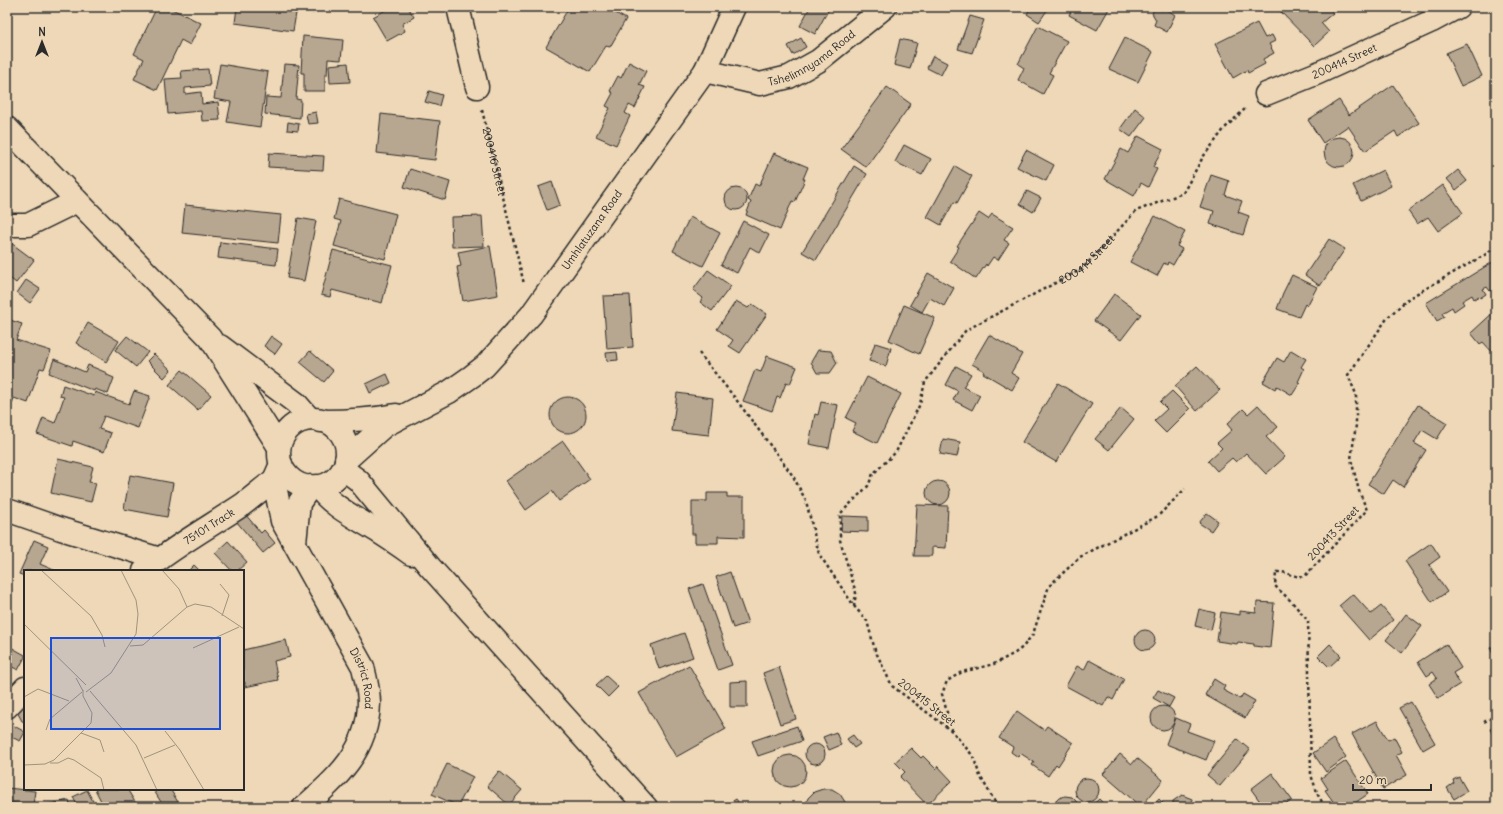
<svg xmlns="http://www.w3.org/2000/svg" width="1503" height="814" font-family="Delius,sans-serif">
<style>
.building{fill:#b8a790;stroke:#2b2b2b}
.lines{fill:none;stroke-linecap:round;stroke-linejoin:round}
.minor-casing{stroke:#2b2b2b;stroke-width:25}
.path{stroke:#2b2b2b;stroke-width:2.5;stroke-dasharray:3 3;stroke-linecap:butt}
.minor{stroke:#eed8b7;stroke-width:22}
.labels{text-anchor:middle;stroke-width:4;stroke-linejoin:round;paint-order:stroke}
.street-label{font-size:11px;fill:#2b2b2b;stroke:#eed8b7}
.inset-road{fill:none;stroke:#a0937f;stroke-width:1}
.view{fill:#1d4ed8;fill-opacity:0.15;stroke:#1d4ed8;stroke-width:2}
.inset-edge{fill:none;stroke:#2b2b2b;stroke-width:2}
</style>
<rect width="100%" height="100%" fill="#eed8b7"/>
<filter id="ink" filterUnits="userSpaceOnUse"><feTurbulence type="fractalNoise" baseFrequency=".025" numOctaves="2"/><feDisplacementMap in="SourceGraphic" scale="8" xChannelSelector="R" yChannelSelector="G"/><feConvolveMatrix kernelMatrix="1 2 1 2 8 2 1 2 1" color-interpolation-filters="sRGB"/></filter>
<g filter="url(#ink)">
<path class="building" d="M157,7H168L201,23L190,45L181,40L157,90L134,79L144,59L134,54Z
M237,7L258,8V7H297L293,31L235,23Z
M298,7H314V13L298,11Z
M391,7H408L414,17L402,24L405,31L387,41L373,17Z
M569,7H605L626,19L610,47L606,46L590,72L546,47Z
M810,7H830L815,34L800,26Z
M1031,7H1045L1048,9L1039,22L1027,14Z
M1073,7H1110L1097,30L1069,15Z
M1156,7H1159L1162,11L1164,7L1175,15L1167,32L1154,25L1156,20L1152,13Z
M1281,7H1327L1333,13L1321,23L1329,32L1314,46L1279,10Z
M970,16L984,20L972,53L958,49Z
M1257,23L1265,38L1272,35L1275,41L1269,44L1274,53L1263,59L1265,64L1248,73L1247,70L1233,78L1215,44Z
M1038,26L1067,41L1049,73L1053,75L1043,94L1018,80L1024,68L1018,64Z
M303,36L343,40L341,60L328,59L327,75H325V91H304V73H301Z
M801,38L806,47L793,55L788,46Z
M1125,38L1153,52L1138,82L1109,69Z
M900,39L917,43L910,69L894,65Z
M1467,44L1482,76L1461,86L1446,53Z
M933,56L947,63L941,75L927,68Z
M629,62L646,71L639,85L645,87L635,108L629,105L625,113L630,116L616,145L596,136L610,108L606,106L613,93L610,91L618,76L621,78Z
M348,63L350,82L330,83L329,65Z
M220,64L268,72L260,127L227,122L231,102L214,99Z
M284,64L299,65L296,99L301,100L300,118L265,114L266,97L281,98Z
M208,69L210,86L185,88V94L201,92L202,104L218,102L220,120L202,121L201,111L168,114L165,79L182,78L181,71Z
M1393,85L1419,123L1398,137L1395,131L1365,151L1348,126L1323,143L1308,120L1339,100L1349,115Z
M887,87L911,104L866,167L841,149Z
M429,91L442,95L439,106L425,102Z
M1135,108L1146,117L1131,137L1120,129Z
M316,112L318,123L308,124L306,114Z
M381,114L440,121L435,160L377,153Z
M288,122L299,124L298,131L287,130Z
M1138,136L1163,149L1153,167L1157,169L1148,187L1141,183L1134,196L1105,179L1121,149L1128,153Z
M1324 152a15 15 0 1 1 30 0a15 15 0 1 1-30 0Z
M904,145L931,159L922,175L895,162Z
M1026,150L1054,165L1046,181L1017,167Z
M269,153L324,156L323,170L268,167Z
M774,153L808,167L803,179H805L795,202L792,201L780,230L746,215L751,202L748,200L755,184L759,186Z
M854,166L867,174L816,260L802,252Z
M955,166L972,176L957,203L954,202L941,225L927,217Z
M410,169L450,182L445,200L404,187Z
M1383,170L1391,186L1361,201L1353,185Z
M1458,170L1467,181L1456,190L1447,179Z
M1211,175L1229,181L1225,195L1242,201L1238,212L1249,216L1243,235L1210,224L1214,211L1200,207Z
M552,182L560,205L547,210L538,187Z
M1443,185L1463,213L1438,231L1428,217L1417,224L1408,211Z
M725 199a11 11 0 1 1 22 0a11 11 0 1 1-22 0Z
M1027,191L1041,198L1033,212L1020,204Z
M339,199L396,214L385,259L334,246L341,221L334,219Z
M185,205L281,215L278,243L182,233Z
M979,213L988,219L992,214L1013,227L1004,240L1009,243L998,260L993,257L987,266L986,264L976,279L950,261L959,247L957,246Z
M482,216L484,246L452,247L451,217Z
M1155,216L1185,232L1177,246L1182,249L1173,265L1168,262L1167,265L1164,263L1157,276L1130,262Z
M690,217L720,233L703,266L673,251Z
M298,218L316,221L304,281L287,278Z
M743,221L769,235L760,253L750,247L737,273L721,265Z
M1329,239L1345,249L1320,286L1305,275Z
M220,242L278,249L276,265L218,258Z
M11,243L34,260L16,283L7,276V249Z
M490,246L498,295L463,301L457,267L461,266L458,252Z
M333,250L392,265L382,303L332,290L330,297L321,295Z
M1496,260V281L1494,282L1496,288L1490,291L1487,287L1483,289L1486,294L1480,298L1479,296L1474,299L1472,295L1462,301L1464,304L1454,311L1452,307L1442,313L1444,317L1437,321L1426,303Z
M708,270L731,286L712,311L700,302L703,298L693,290Z
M928,273L954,288L944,306L930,298L922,312L910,305Z
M1292,275L1317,287L1307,306L1305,304L1299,317L1277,309L1283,293Z
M26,280L40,289L30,303L17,293Z
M1114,294L1141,314L1121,340L1094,321Z
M630,295L633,347L607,349L603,296Z
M736,301L748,308L752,304L767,314L740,353L729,346L733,340L717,329Z
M904,305L935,318L919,354L889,340Z
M1496,310V352L1494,354L1483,342L1480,344L1471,333Z
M7,319L22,324L16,340L51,351L44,369L40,368L28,403L14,398L8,415Z
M88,323L119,341L106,362L76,343Z
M989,335L1022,354L1011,373L1019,378L1012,390L983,373L984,371L972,364Z
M127,336L148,352L136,367L115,350Z
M271,336L282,344L275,354L264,346Z
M875,343L891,348L886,366L869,361Z
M818,350L831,351L837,363L830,373H817L811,362Z
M1291,350L1306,359L1301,367L1304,369L1298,382L1300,383L1292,395L1277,386L1275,389L1263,382L1277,358L1284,362Z
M310,351L333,371L324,382L300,362Z
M617,352L618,360L607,361L606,353Z
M154,354L171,370L164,378L147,361Z
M767,356L797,367L790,384L786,383L780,398L777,397L772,411L743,401L755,370L761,372Z
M54,359L85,372L88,365L107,373V375L114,378L108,394L95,389L94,391L49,373Z
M956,366L971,374L963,387L980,395L972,410L953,400L958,391L946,385Z
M1197,366L1220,390L1197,411L1175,386Z
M182,370L211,395L198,410L169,385Z
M387,374L391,383L370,393L366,384Z
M867,377L901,394L877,443L852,431L856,423L846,418Z
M1058,383L1092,404L1056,462L1022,442Z
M63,385L94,396L95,392L129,404L134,391L150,396L138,428L104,416L99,429L111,433L104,452L73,441L72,446L37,434L43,418L55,423L64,397L60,396Z
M1172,391L1190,409L1166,433L1154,421L1167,409L1160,402Z
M677,393L713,398L709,435L672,431Z
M550 415a18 18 0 1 1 36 0a18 18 0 1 1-36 0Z
M821,402L838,405L829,448L809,444L815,414L818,415Z
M1258,405L1278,427L1266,437L1285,457L1266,474L1246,453L1236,462L1232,458L1217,471L1208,461L1222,448L1217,443L1232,430L1227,424L1243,409L1248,414Z
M1418,405L1447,423L1437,439L1422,430L1414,443L1426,450L1403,487L1393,480L1384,494L1368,484Z
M1121,408L1134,419L1109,450L1095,439Z
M943,439L960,442L957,457L940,454Z
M563,441L590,479L559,501L552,491L526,510L506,481Z
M58,459L93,467L89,482L96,483L91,502L51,493Z
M130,475L173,483L167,517L124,509Z
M926 493a12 12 0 1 1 24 0a12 12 0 1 1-24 0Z
M707,493H727V497H744V537L718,536V543H695V534H692V501H707Z
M917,505L948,506L946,548L932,547V556H914Z
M1207,513L1218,521L1211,531L1199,523Z
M245,514L261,533L264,530L275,543L263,553L236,521Z
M842,516L868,517V532L841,531Z
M34,540L48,546L40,564L56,571H25V576L19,574Z
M228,541L247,562L237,571H232L215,553Z
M1431,543L1440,557L1429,565L1447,592L1432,602L1405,561Z
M194,565L200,571H188Z
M730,572L748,623L733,628L716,577Z
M703,584L732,665L718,670L689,589Z
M1353,594L1371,614L1381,606L1393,620L1369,640L1339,606Z
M1257,602L1274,603L1270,648L1254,646V644L1238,642L1237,644L1217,641L1221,612L1240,615V611L1256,613Z
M1199,609L1215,613L1211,630L1195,626Z
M1406,614L1422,626L1402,653L1386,640Z
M1135 640a10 10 0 1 1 20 0a10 10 0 1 1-20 0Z
M684,633L693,657L659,669L651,645Z
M286,640L290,657L274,661L278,680L245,687V682L243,683V650Z
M1330,644L1341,656L1329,667L1318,656Z
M1446,644L1461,668L1453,673L1460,684L1438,698L1429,684L1437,678L1433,672L1427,676L1418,662Z
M7,645L25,655V657L18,670L7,664Z
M1496,645V659L1490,648Z
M1089,660L1124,679L1113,700L1108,697L1103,706L1066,686L1077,666L1084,670Z
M689,665L726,729L676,757L639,693Z
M779,667L796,719L780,724L763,673Z
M606,676L618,687L608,697L596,685Z
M1214,679L1225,686L1223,690L1240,699L1243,694L1255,701L1245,718L1205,695Z
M747,681V707H730V682Z
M1158,690L1174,698L1169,707L1153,698Z
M25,699V722L22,721L16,710Z
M1411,702L1435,743L1423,750L1399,708Z
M1151 718a12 12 0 1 1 24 0a12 12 0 1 1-24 0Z
M1017,711L1044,730L1047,726L1073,743L1058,766L1056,764L1048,776L1032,765L1034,762L1020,753L1018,757L1011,752L1013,747L999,738Z
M1176,718L1190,724L1187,731L1214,741L1206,760L1166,744Z
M1377,721L1388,740L1394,737L1402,752L1396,755L1407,775L1383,789L1352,734Z
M7,722L25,732L20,741L7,735Z
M797,726L802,741L758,756L752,741Z
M1496,726V742L1490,729Z
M836,732L841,745L829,750L823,737Z
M853,735L860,744L854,748L847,739Z
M1237,739L1250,750L1220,786L1207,775Z
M1333,739L1346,757L1326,772L1313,753Z
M805 754a10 10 0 1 1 20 0a10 10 0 1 1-20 0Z
M911,748L921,758L923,756L936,769L938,766L952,781L927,805L900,777L905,772L895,762Z
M1120,754L1132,764L1137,758L1163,780L1141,807L1103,774Z
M774 771a16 16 0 1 1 32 0a16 16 0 1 1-32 0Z
M1346,761L1368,794L1349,807H1337L1325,790L1328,789L1321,778Z
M447,764L473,777L458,806L432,794Z
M499,771L522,790L509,805L487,786Z
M1272,773L1292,800L1283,807H1264L1251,789Z
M1459,777L1467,791L1454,799L1447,788L1454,783L1453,780Z
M1075 790a12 12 0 1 1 24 0a12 12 0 1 1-24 0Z
M7,788L35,791L33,805L7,802Z
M95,789H127L138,807H104Z
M153,789H170L181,807H164Z
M823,789H832L840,794L845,802L846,807H805L808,798L814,792Z
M87,790L96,807H78L73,797Z
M1182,795L1192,799L1193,807H1173V801Z
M1065,796L1072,797L1077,802L1078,807H1053L1054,803L1059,798Z
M736,799L742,807H724Z
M1099,799L1107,807H1090Z
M1159,799L1167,807H1154L1153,806Z
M69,800L71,807H35Z
M892,802L895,807H882Z"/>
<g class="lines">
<g class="minor-casing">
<g id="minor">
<path d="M458,7L477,87"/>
<path id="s3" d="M705,71L760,84L789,77L818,61L885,7"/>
<path id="s4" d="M1266,94L1318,73L1432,21L1458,7"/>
<path d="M7,128L210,338L279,447"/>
<path d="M7,225H28L77,201"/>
<path d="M220,346L296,403L310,419"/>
<circle cx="313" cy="453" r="34"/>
<path d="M321,421C347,421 370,420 396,415"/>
<path id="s5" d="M346,460L384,426L449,392L472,376L485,366L531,315L705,71L734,7"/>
<path id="s6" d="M281,464L274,480L282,521L363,667C366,679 369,691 369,703C368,751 337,778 304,807"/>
<path d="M343,469L358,480L430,567L646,807"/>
<path d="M317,486C332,507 355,517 377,531C388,538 400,546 411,554"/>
<path d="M7,510L61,529L160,559"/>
<path d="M295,543L299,503L311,486"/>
<path id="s7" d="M144,571C175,546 209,527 242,505C253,497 263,488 274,480"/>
<path d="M7,707L25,688"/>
</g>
</g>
<g class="path">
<path id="s1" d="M482,110L524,284"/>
<path d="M699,353L735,398L793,476L806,501L819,554L854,606L867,621L875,650L892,686L952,731L973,756L980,776L998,807"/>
<path id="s2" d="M854,606L856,593L840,540V514L868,486L873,474L896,452L920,404L925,382L966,330L1082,269L1136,211L1183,193L1203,157L1225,128L1246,108"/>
<path d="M1484,722L1496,715"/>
<path d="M952,731L942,694L947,681L962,672L994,664L1015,653L1023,647L1033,634L1049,586L1064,572L1080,557L1158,516L1185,489"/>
<path d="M1325,807L1318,795L1311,775L1308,621L1292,602L1275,586L1276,572C1288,571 1292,578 1305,576L1367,510L1359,491L1351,459L1356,425V394L1348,375L1388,317L1409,298L1488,253L1496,244"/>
</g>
<use href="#minor" class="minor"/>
</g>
</g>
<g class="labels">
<g class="street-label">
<text dy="4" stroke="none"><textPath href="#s3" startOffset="115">Tshelimnyama Road</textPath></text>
<text dy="4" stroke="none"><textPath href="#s4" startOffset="85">200414 Street</textPath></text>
<text dy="4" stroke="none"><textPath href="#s1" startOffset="53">200416 Street</textPath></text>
<text dy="4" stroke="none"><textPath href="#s5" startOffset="342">Umhlatuzana Road</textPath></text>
<text dy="4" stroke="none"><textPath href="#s2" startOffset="462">200414 Street</textPath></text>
<text dy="4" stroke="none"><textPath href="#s7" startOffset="79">75101 Track</textPath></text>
<text transform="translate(1333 533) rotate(-47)" y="4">200413 Street</text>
<text dy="4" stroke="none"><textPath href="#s6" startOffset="237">District Road</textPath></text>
<text transform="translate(927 702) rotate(38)" y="4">200415 Street</text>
</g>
</g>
<g transform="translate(24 570)">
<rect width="220" height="220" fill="#eed8b7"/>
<path class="inset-road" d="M17,0L67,46L78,65L81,77M138,0L155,19L163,37M196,14L205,25L198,46M0,54L62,115M106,76L119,75L163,37L171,34L187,37L220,59M169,78L215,57M52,108L59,121M66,121L112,175L133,220M62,122L87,103L112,64L114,44L112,30L97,0M0,127L14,119L45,131M22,160L26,149L58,122M141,161L156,180L180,220M57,163L76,170L80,182M120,188L151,175M26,193H34L44,188L50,190L77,208L80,220M0,195L21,194L30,190L67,153L68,143L59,126V120"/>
<path class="view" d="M27,68H196V159H27Z"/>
<rect width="220" height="220" class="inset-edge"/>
</g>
<rect width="1503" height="814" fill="none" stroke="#eed8b7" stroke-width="24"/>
<rect x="12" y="12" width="1479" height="790" fill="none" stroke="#2b2b2b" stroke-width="1.5" filter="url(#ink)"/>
<g transform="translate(42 42)" stroke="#eed8b7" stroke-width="3" paint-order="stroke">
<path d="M0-3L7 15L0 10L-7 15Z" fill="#2b2b2b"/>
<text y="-6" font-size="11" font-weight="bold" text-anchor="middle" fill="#2b2b2b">N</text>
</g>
<path d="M1353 784v6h78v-6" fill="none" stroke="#2b2b2b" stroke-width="2"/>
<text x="1359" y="784" font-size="12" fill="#2b2b2b" stroke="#eed8b7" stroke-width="3" paint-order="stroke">20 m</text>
</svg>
